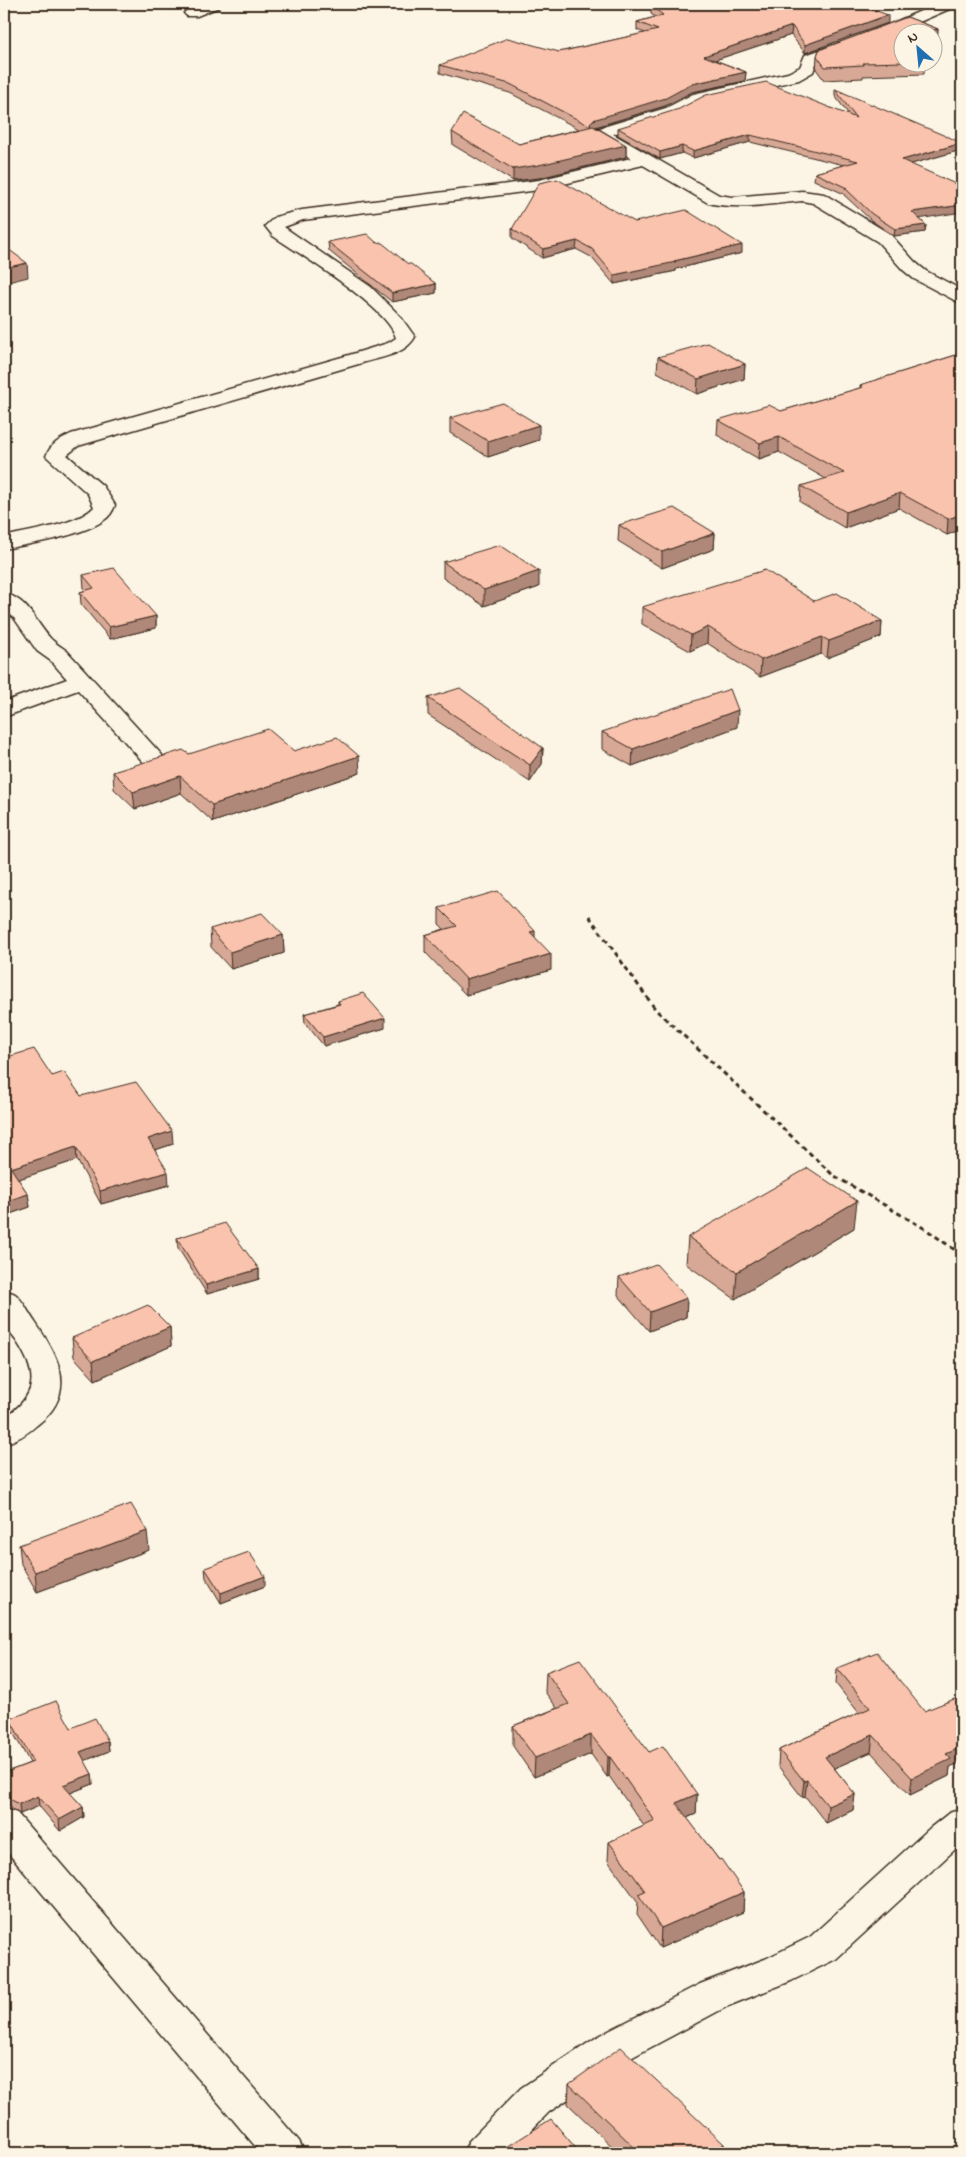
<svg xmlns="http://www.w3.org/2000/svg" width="966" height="2157" font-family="'Indie Flower',sans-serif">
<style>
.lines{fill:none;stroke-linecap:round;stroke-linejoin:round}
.minor-casing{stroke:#3b2a1e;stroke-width:3}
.path{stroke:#3b2a1e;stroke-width:3;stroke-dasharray:5 4;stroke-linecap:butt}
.minor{fill:#fcf5e5;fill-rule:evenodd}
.wall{fill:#d7a895;stroke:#3b2a1e}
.shaded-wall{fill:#af8879;stroke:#3b2a1e}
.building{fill:#fac3ad;stroke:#3b2a1e}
</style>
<rect width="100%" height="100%" fill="#fcf5e5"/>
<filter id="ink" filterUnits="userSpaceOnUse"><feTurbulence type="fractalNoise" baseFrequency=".02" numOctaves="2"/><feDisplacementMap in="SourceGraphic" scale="10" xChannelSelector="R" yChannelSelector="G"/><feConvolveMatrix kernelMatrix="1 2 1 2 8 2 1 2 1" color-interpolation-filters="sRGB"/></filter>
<g filter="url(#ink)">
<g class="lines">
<g class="minor-casing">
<path id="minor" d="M202,4H221L219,7L197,16H187L184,13L187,10Z
M937,4H956L954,7L880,39L817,61L813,72L799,80L705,100L678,114L613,134L719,195L732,197L802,191L824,194L890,234L915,262L926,271L962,290V302L956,301L914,279L903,270L878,242L813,203L802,201C771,204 739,210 708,203L643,165L539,190L303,220L284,227L371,287L400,316L415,337C405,355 381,357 362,363L78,446L67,455L103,486L115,505C113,511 109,517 104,520C82,536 31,544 4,549V537C27,531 78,525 94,507L88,494L46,456C51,444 60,439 71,434L349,355L388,343L396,338C390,309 300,254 273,236L265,226L275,217L302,210L539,180L631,158L593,136L591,133L593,130L666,108L693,94L788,73L800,67L805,55L870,33Z
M4,593C29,600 35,622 51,639C56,644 62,647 67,651L161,754L165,759L161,764L153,766L145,764L78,690L4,717V702L67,679L51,661L37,651L14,618L4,609Z
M4,1291C7,1292 12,1292 15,1294C23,1300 29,1314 35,1322C60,1358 78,1393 37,1425C27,1434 17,1440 4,1444V1418C37,1395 39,1376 17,1342C13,1336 6,1329 4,1322C1,1314 3,1300 4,1291Z
M4,1809L17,1813L299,2141L305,2153H261L4,1848Z
M962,1809V1843L836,1959L791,1981L728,2006L625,2061L549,2112L509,2153H463L469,2141L521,2088L597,2037L700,1984L765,1959L810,1937L930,1828L949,1813Z"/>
</g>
<path class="path" d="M589,916L656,1010L833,1175L927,1230L962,1255"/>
<use href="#minor" class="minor"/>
</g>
<path class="wall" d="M651,6L888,23L805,53L791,35L715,60L746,72L745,81L692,92L665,106L596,127L626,145V157L539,178L513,181L453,145L452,132L519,144L579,129L510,93L440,73V65L559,52L645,33L637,30V22L655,17L651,14Z
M907,17L938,29L937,41L934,42V32H904V62H925L924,74L863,76V78L824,80L816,69L817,56L819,50Z
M835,89L961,150L911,164L919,218L926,225L925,232L894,236L872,221L844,195V194L814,180L815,173L844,165L750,142L693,158L682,153L660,159L618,135V128L849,115L835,96Z
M635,222L742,253L676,269V271L614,284L591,257L576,249L542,258L512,238V229Z
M328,242L377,243L436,284V293L392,302L329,251Z
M956,355L962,529L947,535L899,508L845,528L800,502L801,486L826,479L779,452L759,459L717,435L718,420L781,411L860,388V385Z
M658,357L745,364L744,379L697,394L657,372Z
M450,418L539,440L488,457L450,433Z
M619,525L715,533L714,549L662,568L618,541Z
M443,562L539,587L484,606L443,578Z
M83,575L156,616V628L110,639L81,604L80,592L86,590L84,588Z
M814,601L882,621L881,637L827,658L821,654L760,677L707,643L690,651L642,624V607Z
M428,698L543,748L542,764L530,782L428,715Z
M737,727L632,766L602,749V732Z
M294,751L360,773L213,822L181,793L135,809L114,789L113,772L189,754Z
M439,908L535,937L551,970L466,995L425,952V935L444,929L439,924Z
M210,929L283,935L284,953L231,969L211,947Z
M338,1001L385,1028L324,1046L305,1023L304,1014L338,1004Z
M4,1058L52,1076L81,1096L173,1144L155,1150L169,1185L101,1204L77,1160L18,1179L28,1194L30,1207L4,1216Z
M854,1228L735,1299L686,1264L688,1237Z
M177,1238L259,1269V1279L207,1294L178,1248Z
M619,1277L687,1298L686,1317L649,1331L618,1295Z
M170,1327L171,1346L95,1380L74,1357L72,1338Z
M19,1545L149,1550L37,1592L21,1564Z
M205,1568L265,1586L221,1603L206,1578Z
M837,1668L950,1767L949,1776L910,1795L871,1752L834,1768L855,1794L853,1810L826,1823L805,1796L802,1797L778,1766L779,1750L859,1713L836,1684Z
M546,1672L649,1752L697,1794L696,1814L687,1818L719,1860L744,1892L743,1912L660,1948L637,1914L638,1902L608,1861L609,1842L644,1826L609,1776L607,1777L591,1754L534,1777L513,1746V1726L557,1708L545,1692Z
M10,1719L71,1728L108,1741L109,1751L84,1761L92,1774L93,1784L70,1793L83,1807L84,1817L60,1831L39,1806L20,1814L12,1809L4,1795V1773L30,1763L11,1729Z
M569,2084L724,2144V2153H619L568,2104Z"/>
<path class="shaded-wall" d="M888,15V23L805,53V45Z
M792,26L791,35L703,64L704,56Z
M938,29L937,41L934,42V32H925Z
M746,72L745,81L692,92L665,106L592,128L590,131V123L593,120L692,84Z
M750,135V142L693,158V151Z
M962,143L961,150L901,167L902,160Z
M626,145V157L539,178L513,181V169Z
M682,146V153L660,159V152Z
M962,205V212L912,220V212Z
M926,225L925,232L894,236L895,229Z
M577,241L576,249L542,258L543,249Z
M742,245V253L676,269V271L614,284V275Z
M27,263L28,277L4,283V268Z
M436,284V293L392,302V293Z
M745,364L744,379L697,394L698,379Z
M539,425V440L488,457V441Z
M779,437V452L759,459L760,443Z
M900,493L899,508L845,528L846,512Z
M962,514V529L947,535L948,519Z
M715,533L714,549L662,568V552Z
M539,571V587L484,606V590Z
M156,616V628L110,639L109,627Z
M882,621L881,637L827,658L829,641Z
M708,627L707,643L690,651L691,635Z
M822,637L821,654L760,677L761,660Z
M738,710L737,727L632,766L633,749Z
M543,748L542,764L530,782V765Z
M359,756L360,773L213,822L212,805Z
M180,776L181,793L135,809L133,792Z
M535,931V947L530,932Z
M283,935L284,953L231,969L230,952Z
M551,954V970L466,995V979Z
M385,1018V1028L324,1046L323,1037Z
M172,1131L173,1144L149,1152L148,1139Z
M76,1147L77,1160L13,1181L11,1168Z
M168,1172L169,1185L101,1204L100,1191Z
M28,1194L30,1207L4,1216V1202Z
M857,1201L854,1228L735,1299L737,1272Z
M259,1269V1279L207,1294L206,1285Z
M687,1298L686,1317L649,1331L650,1312Z
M170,1327L171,1346L95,1380L93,1361Z
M147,1531L149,1550L37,1592L35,1572Z
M265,1576V1586L221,1603V1593Z
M591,1735V1754L534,1777L535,1758Z
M873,1735L871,1752L823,1773L825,1757Z
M108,1741L109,1751L81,1762L80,1752Z
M962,1747V1762L950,1767L949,1776L910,1795L912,1778L946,1754Z
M608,1757H610L609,1776L607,1777Z
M92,1774L93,1784L65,1795L63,1785Z
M807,1780L805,1796L802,1797L804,1781Z
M697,1794L696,1814L674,1823L676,1803Z
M855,1794L853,1810L826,1823L828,1806Z
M38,1796L39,1806L20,1814L19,1804Z
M83,1807L84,1817L60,1831L59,1820Z
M744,1892L743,1912L660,1948L661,1928Z
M724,2144V2153H713Z"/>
<path class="building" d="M666,4H857L888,15L805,45L792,26L704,56L746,72L692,84L666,98L593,120L590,123V126L510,84L440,65L508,38L559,52L658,30L637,22L663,15L651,6Z
M907,17L938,29L925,32H904V62L863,63L864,65L825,67L817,56L819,50Z
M766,82L856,118L835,89L962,143L902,160L962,187V205L912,212L926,225L895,229L872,214L845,188H847L815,173L858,161L750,135L693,151L682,146L660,152L618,128L679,109L706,95Z
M463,114L519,144L593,126L626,145L539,165L513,169L452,132Z
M557,179L635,222L686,210L742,245L674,261L676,262L614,275L592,249L577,241L543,249L512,229L539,183Z
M367,234L377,243L381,242L408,264H411L436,284L392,293L328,242Z
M4,246L27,263L4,268Z
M708,343L745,364L698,379L658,357Z
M956,355L962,358V514L948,519L900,493L846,512L801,486L844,473L779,437L760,443L718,420L769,405L781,411L863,387L860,385Z
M503,403L539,425L488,441L450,418Z
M674,508L715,533L662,552L619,525Z
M500,545L539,571L484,590L443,562Z
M114,568L156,616L109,627L80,592L94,588L83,575Z
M765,570L814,601L837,593L882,621L829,641L822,637L761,660L708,627L691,635L642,607Z
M460,688L543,748L530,765L428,698Z
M730,689L738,710L633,749L602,732Z
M268,729L294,751L337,737L359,756L212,805L180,776L133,792L113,772L183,750L189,754Z
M498,891L535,931L530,932L551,954L466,979L425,935L457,926L439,908Z
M262,913L283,935L230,952L210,929Z
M363,993L385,1018L323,1037L304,1014L340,1004L338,1001Z
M34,1049L52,1076L64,1072L81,1096L136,1082L172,1131L148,1139L168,1172L100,1191L76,1147L11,1168L28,1194L4,1202V1058Z
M808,1168L857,1201L737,1272L688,1237Z
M225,1223L259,1269L206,1285L177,1238Z
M656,1264L687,1298L650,1312L619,1277Z
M148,1305L170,1327L93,1361L72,1338Z
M131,1504L147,1531L35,1572L19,1545Z
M249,1552L265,1576L221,1593L205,1568Z
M877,1652L924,1711L962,1696V1747L946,1754L951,1759L912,1778L873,1735L825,1757L855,1794L828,1806L807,1780L804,1781L779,1750L870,1708L837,1668Z
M580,1659L649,1752L663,1746L697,1794L676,1803L719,1860L721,1859L744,1892L661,1928L638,1894L645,1891L609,1842L655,1821L610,1757H608L591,1735L535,1758L513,1726L569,1704L546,1672Z
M56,1701L71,1728L95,1718L108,1741L80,1752L92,1774L63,1785L83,1807L59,1820L38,1796L19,1804L10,1799L4,1787V1773L33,1762L10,1719Z
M621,2047L724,2144L713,2153H640L569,2084Z
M551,2119L580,2153H500L499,2152Z"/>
</g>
<rect width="966" height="2157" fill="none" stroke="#fcf5e5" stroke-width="20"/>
<rect x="10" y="10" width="946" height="2137" fill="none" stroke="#3b2a1e" stroke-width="2" filter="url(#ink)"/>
<g transform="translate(918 48) rotate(333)"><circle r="24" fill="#fcf5e5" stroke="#afa495"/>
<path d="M0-4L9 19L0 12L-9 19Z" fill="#1f6fb2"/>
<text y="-8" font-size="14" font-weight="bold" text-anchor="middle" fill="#3b2a1e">N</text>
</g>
</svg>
